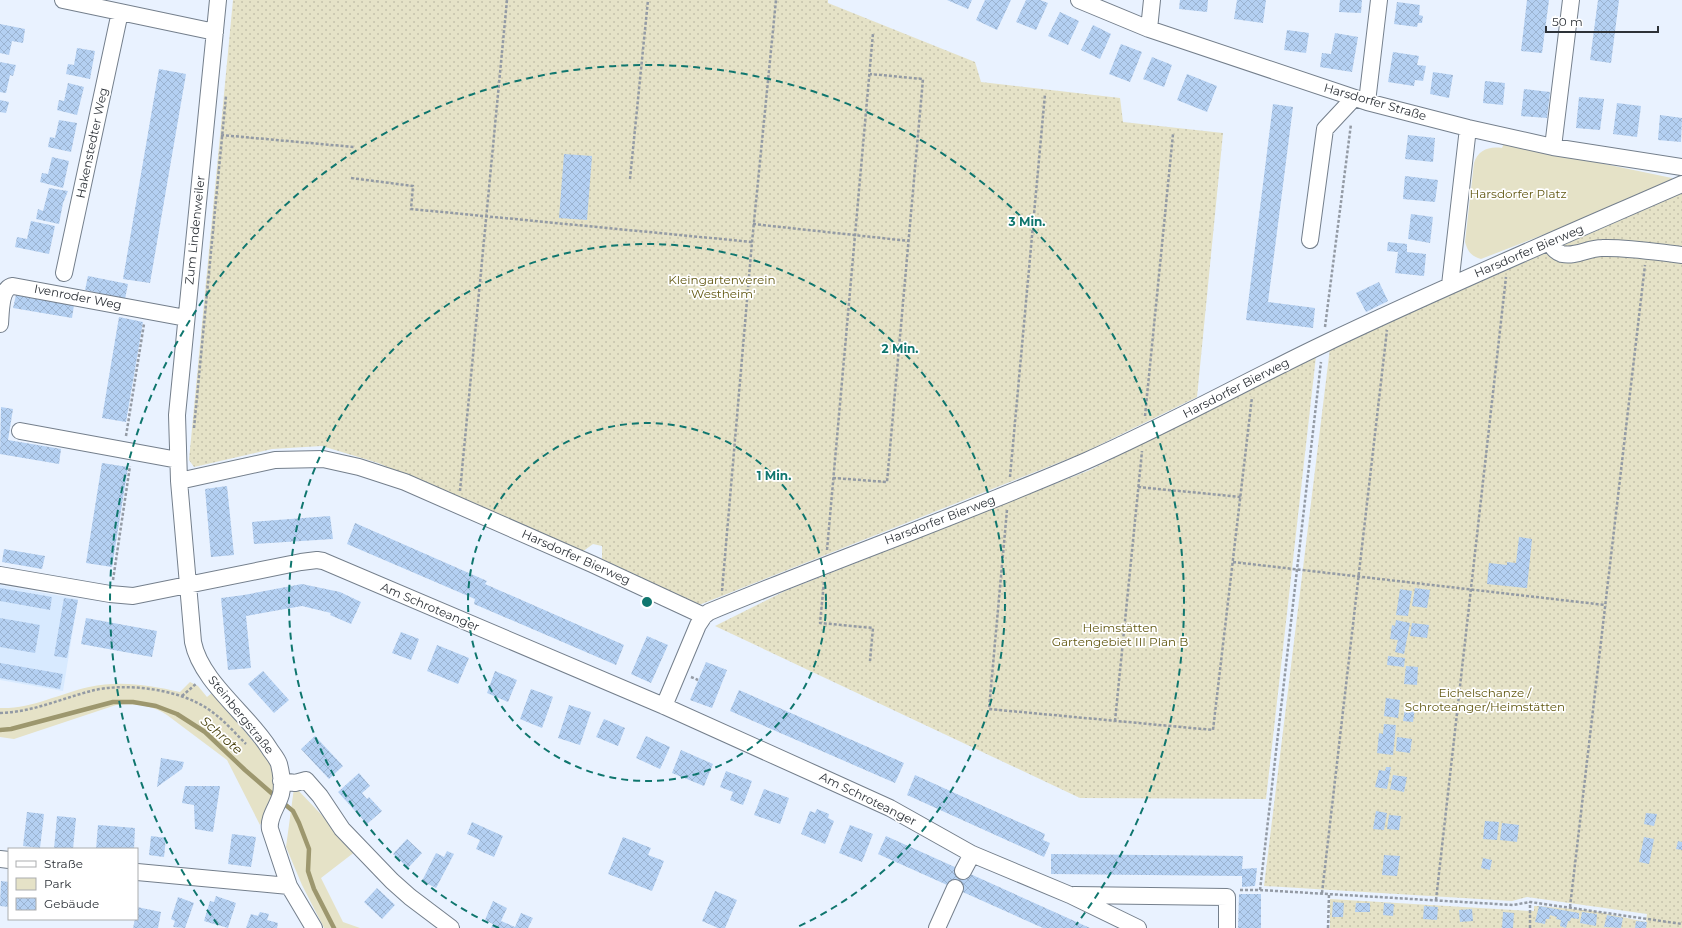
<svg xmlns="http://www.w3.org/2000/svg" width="1682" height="928" font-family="Montserrat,sans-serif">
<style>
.built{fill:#d8eaff}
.green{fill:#e5e2c7}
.garden{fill:url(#garden-dots)}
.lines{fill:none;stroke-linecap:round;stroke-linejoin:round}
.stream{stroke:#9d976e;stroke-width:4.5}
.building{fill:url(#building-cross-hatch)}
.minor-casing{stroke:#747f8c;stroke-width:18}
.path{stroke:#939aa4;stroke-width:2.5;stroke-dasharray:3 2;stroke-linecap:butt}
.minor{stroke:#fff;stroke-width:16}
.ring{fill:none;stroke:#0f766e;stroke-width:2;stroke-dasharray:7 5}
.labels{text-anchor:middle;stroke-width:3.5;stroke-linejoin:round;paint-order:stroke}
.street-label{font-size:12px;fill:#2d3238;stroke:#fff}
.park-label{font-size:12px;fill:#625812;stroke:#fff}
.water-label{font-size:13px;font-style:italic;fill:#48400b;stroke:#fff}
.centre{fill:#0f766e;stroke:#fff;stroke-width:2}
.ring-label{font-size:12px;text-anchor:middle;font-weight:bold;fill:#0f766e;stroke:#fff;stroke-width:3.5;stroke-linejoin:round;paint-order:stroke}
</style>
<defs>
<pattern id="garden-dots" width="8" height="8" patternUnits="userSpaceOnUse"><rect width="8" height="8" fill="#e5e2c7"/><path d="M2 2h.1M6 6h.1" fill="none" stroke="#c5c2ac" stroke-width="1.8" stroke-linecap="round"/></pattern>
<pattern id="building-cross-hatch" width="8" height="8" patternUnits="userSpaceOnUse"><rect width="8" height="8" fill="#b4d0f2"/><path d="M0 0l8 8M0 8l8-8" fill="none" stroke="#9bb3d0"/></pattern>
</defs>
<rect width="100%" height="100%" fill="#e9f2ff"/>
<path class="built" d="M0,585L78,599L63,691L0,680Z"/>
<path class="green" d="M1504,143L1672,178L1670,185L1481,259C1471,256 1468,252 1465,242L1474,163C1478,150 1489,146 1502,148Z
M190,682L198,686L207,697L213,692L269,761L272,771L275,790L260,825L227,760L167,715C152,705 134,703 116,705L14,739L0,737V708C32,709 58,694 89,687C120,680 150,685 180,692Z
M294,788H296L356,851L321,878L343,922L360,928H324L302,885L286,847Z"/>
<path class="garden" d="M233,0H828V3L975,62L981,82L1120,98L1123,122L1223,133L1197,397L1083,453L699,605L602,559V546L593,544L582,552L378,463L322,446L272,449L194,467L189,460Z
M1682,193V928H1330V899L1530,911H1534V906H1539L1594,911L1646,922L1647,914L1527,897L1512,901L1264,886L1330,348Z
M1316,356L1266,799L1080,798L715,626L785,591L1090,470Z"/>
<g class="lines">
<path class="stream" d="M0,730L11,729L113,702H133L156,706L177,714L205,732L245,770L276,797
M282,802L293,811L299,823L309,849L308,871L314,889L334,928"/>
</g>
<path class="building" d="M947,0H972L968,9Z
M985,0H1011L997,30L976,20Z
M1026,0H1040L1048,3L1036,30L1016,22Z
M1180,0H1208L1207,12L1179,9Z
M1237,0H1266L1263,23L1234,19Z
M1340,0H1362L1361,13L1339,12Z
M1527,0H1549L1542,53L1521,51Z
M1598,0H1619L1611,63L1590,60Z
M1397,2L1420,5L1419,15L1423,16L1422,23H1418L1417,27L1394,24Z
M1060,12L1079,21L1068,45L1048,36Z
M0,24L25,29L23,43L12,41L9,55L0,53Z
M1093,25L1111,34L1100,59L1081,50Z
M1287,30L1309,33L1306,53L1284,50Z
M1335,33L1358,37L1352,72L1320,67L1322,53L1331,54Z
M1121,44L1142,52L1130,82L1109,74Z
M77,48L95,51L90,79L66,74L68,64L74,65Z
M1393,52L1419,56L1417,65L1426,66L1423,81L1415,80L1414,86L1388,82Z
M1152,57L1172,65L1164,87L1143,79Z
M0,62L16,65L13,76L10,75L6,93L0,92Z
M159,69L186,74L150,283L123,279Z
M1433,72L1453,75L1449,98L1430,94Z
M1187,74L1217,86L1207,112L1177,100Z
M1485,81L1505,83L1503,105L1483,103Z
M68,83L84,87L77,115L57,110L59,100L64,101Z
M1524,89L1550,92L1547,118L1521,116Z
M1579,97L1604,99L1600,130L1576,128Z
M0,100L9,102L6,113L0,112Z
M1617,103L1641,106L1637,137L1613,134Z
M1273,104L1293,107L1268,302L1315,308L1313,328L1246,320Z
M1660,115L1682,118L1681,142L1658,140Z
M59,120L77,123L71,152L48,147L50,137L55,138Z
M1408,135L1435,138L1433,162L1405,159Z
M564,154L592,156L587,220L559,218Z
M52,157L69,161L63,188L40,182L42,173L48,174Z
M1405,176L1438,180L1435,202L1403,199Z
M49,188L68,191L63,203L59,224L36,219L38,209L43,211Z
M1411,214L1433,217L1430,243L1408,239Z
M31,221L55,226L49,254L15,247L17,237L27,239Z
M1388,242L1407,244V252L1426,254L1424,276L1395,273L1398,252L1387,251Z
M88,276L128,284L125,299L85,290Z
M1379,282L1388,301L1366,312L1356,293Z
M16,295L74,305L72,318L13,308Z
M119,317L143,322L126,422L102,418Z
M1,407L13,409L8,440L61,449L59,464L0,454Z
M102,463L128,467L112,567L86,563Z
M227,486L234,555L211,557L205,489Z
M330,516L333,539L254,544L252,522Z
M355,523L487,581L485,584L624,645L616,665L474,604L475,599L347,544Z
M1519,537L1532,539L1527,588L1487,584L1489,563L1507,565V562L1516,563Z
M4,549L45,556L42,569L2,562Z
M302,584L340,592L361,602L351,624L330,615L331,613L302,606L246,616L251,668L228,670L221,598L244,595Z
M0,588L52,597L50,610L0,601Z
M1415,588L1430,590L1427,608L1412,606Z
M1400,589L1412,591L1408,616L1396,615Z
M64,598L78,600L67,658L54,656Z
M0,618L40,625L35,653L0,647Z
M86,618L157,631L152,657L81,644Z
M1396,620L1410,623L1404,654L1395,652L1398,640L1390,639L1392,625L1395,626Z
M1412,623L1429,625L1427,638L1410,636Z
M401,632L419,639L411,660L392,653Z
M647,636L668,645L651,683L631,674Z
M437,645L469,658L458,684L427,671Z
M1388,656L1405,658L1404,667L1387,665Z
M706,662L727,670L712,708L690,700Z
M0,663L63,674L60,689L0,678Z
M1406,666L1418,667L1417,685L1404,684Z
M263,671L289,700L274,713L248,684Z
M495,671L517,680L508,702L487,693Z
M531,689L553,697L542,728L520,719Z
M739,690L904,763L895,783L730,711Z
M1386,698L1400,700L1398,718L1384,716Z
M569,705L591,712L580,745L558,738Z
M1405,708L1415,709L1413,722L1403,721Z
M604,719L625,728L618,746L596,737Z
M1384,724L1396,725L1393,755L1377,753L1379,733L1383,734Z
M315,736L343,766L329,779L301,749Z
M646,736L670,747L660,769L636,758Z
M1397,737L1412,739L1410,753L1396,751Z
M681,750L713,764L704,786L672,773Z
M161,758L184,762L182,769L157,787Z
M1386,767H1391L1387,789L1375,787L1379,770L1385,771Z
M726,771L752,781L743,805L730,800L733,792L720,787Z
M359,773L370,786L362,793L367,799L369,797L382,811L367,824L338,792Z
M915,775L1045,834L1043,840L1050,843L1044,857L907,795Z
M1393,775L1407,777L1404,792L1390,789Z
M185,786H220L213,832L195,829L194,805L182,803Z
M764,789L789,798L780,824L754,815Z
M817,809L829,814L828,818L834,821L825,844L801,834L810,811L815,813Z
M1376,811L1387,813L1384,830L1373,829Z
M27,812L44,814L40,848L23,846Z
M1646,813L1657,814L1654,826L1644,824Z
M1389,815L1401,816L1399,830L1387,829Z
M57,816L76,818L73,849H54Z
M1485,821L1499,822L1497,840L1483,839Z
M472,822L503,836L494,857L476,849L480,840L467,834Z
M1502,823L1519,825L1517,842L1500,840Z
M98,825L135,828L134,849H96Z
M850,825L873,834L862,862L839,853Z
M232,834L256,837L251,867L228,864Z
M151,836L166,838L164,857L149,855Z
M886,836L1090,928H1043L878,854Z
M623,837L651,848L648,855L664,861L652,891L608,874Z
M1644,837L1654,839L1649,864L1639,862Z
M407,839L422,853L408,868L393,854Z
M1678,841L1682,842V850L1676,849Z
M447,851L454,854L436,888L422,881L436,853L444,857Z
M1051,854L1243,856L1242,869L1257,868L1255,886L1242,887V876L1051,874Z
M1384,855L1400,856L1397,876L1382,875Z
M1483,858L1492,860L1490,870L1481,868Z
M1,881L9,882V907L0,906Z
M377,888L395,905L382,919L364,902Z
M715,891L737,900L725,928H718L702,921Z
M1239,894H1261V928H1238Z
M216,896L236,903L228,928L204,921L210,901L214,902Z
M178,897L194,903L185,928L173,927L175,921L171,919Z
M493,901L507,908L501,921L515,927L521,913L533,918L528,928H491L493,924L485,920Z
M1333,902L1344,903L1343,917H1332Z
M1356,903H1370V912H1355Z
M1384,903L1394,904L1393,916L1383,915Z
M1424,906L1438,907L1437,920L1423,919Z
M1539,906L1579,913V919L1571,918L1570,921H1568L1566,928L1560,926L1561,920L1556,919L1557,917L1550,915L1549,919H1546L1545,924L1535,922Z
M137,907L161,912L158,928H133L135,919H137Z
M1472,909L1473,921L1460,922L1459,910Z
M260,912L269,914L267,920L278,923L277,928H246L251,914L258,916Z
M1503,912L1514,913L1513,928H1502Z
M1582,912L1597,914L1596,926L1580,923Z
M1607,915L1623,918L1621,928L1604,927Z
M1636,921L1647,922L1646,928H1635Z"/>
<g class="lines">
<g class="minor-casing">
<path id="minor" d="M63,0L215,32
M218,0L177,415L179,481L193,642C201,682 248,714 269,748C272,753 277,758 279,764C281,772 283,786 281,794C278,806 268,817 270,829L289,886L314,928
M1079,0L1149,29L1367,102L1468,128L1553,147L1682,167
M1149,29L1152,0
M1367,102L1379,0
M1553,147L1571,0
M1310,240L1325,129L1354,98
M1549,242C1553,247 1555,252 1562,254C1576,257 1588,248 1602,248C1628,247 1656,252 1682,255
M64,273L120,12
M1450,285L1468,128
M0,324C1,313 0,288 13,286L186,318
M20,431L178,460
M179,481L275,460L323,459L359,467L405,482L592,564L704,616
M0,575L110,594L133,596L301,562L317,560L323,561L664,706L815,774L890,808L972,854L1070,895L1138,928
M664,706L698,625L704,616L709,612C834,560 962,515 1086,461C1168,425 1246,381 1326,343C1443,287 1563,236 1682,184
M281,781L295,783L306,780L320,796L342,829L392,881L410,897L451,928
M0,859L9,860
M963,871L972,854
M137,872L289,886
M1074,895L1227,897V928
M937,928L955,888"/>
</g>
<path class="path" d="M221,135L354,147
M351,178L413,186L411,209L752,242
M630,179L648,0
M753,224L909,241
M1325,327L1351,124
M1145,416L1173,134
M194,428L226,96
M126,436L144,324
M1010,477L1045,94
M833,478L887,482L923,79L870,74
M1138,487L1241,497
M460,491L507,0
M1007,510L989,709L1213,730L1252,397
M827,550L873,33
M1233,562L1605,605
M113,580L130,466
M824,582L820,623L873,628L870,661
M722,591L752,242L776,0
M691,677L698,680
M182,696L197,683
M0,713C33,712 60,699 91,691C125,682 179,689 208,709C223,719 234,732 246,744
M1115,721L1142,451
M1240,890H1260L1321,362
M1260,890L1513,905L1530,902L1682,924
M1322,893L1387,330
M1436,900L1506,277
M1570,907L1645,265
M1328,928L1329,894
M1530,928V902"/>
<use href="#minor" class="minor"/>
</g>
<g class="ring">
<circle cx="647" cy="602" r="179"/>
<path d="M499 928A358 358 0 1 1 795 928"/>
<path d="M218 925A537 537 0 1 1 1076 925"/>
</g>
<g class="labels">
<g class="street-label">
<text transform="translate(1375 102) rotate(16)" y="4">Harsdorfer Straße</text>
<text transform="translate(92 143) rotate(-78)" y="4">Hakenstedter Weg</text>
<text transform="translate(195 230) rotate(-84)" y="4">Zum Lindenweiler</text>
<text transform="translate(1529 251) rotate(-23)" y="4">Harsdorfer Bierweg</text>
<text transform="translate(78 297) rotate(11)" y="4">Ivenroder Weg</text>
<text transform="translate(1236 388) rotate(-27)" y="4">Harsdorfer Bierweg</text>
<text transform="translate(940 520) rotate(-21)" y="4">Harsdorfer Bierweg</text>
<text transform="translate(576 557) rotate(24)" y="4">Harsdorfer Bierweg</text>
<text transform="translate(430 607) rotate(23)" y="4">Am Schroteanger</text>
<text transform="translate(241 715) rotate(51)" y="4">Steinbergstraße</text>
<text transform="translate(868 799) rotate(26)" y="4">Am Schroteanger</text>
</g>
<g class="park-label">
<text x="1518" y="198">Harsdorfer Platz</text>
<text x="722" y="284">Kleingartenverein<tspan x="722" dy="14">'Westheim'</tspan></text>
<text x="1120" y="632">Heimstätten<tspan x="1120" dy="14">Gartengebiet III Plan B</tspan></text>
<text x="1485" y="697">Eichelschanze /<tspan x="1485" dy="14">Schroteanger/Heimstätten</tspan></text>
</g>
<g class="water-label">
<text transform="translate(222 735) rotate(41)" y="5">Schrote</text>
</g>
</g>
<circle cx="647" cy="602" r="6" class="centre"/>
<g class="ring-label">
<text x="1027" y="226">3 Min.</text>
<text x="900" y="353">2 Min.</text>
<text x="774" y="480">1 Min.</text>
</g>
<rect x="8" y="848" width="130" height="72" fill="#ffffff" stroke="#abadaf"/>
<rect x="16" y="861" width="20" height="6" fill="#ffffff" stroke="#abadaf"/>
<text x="44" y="868" font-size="12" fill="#2d3238">Straße</text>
<rect x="16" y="878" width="20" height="12" fill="#e5e2c7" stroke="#abadaf"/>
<text x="44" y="888" font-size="12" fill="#2d3238">Park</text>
<rect x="16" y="898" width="20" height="12" fill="url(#building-cross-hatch)" stroke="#abadaf"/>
<text x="44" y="908" font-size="12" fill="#2d3238">Gebäude</text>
<path d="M1546 26v6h112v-6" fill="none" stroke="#2d3238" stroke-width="2"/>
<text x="1552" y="26" font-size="12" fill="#2d3238" stroke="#ffffff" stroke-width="3" paint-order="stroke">50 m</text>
</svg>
